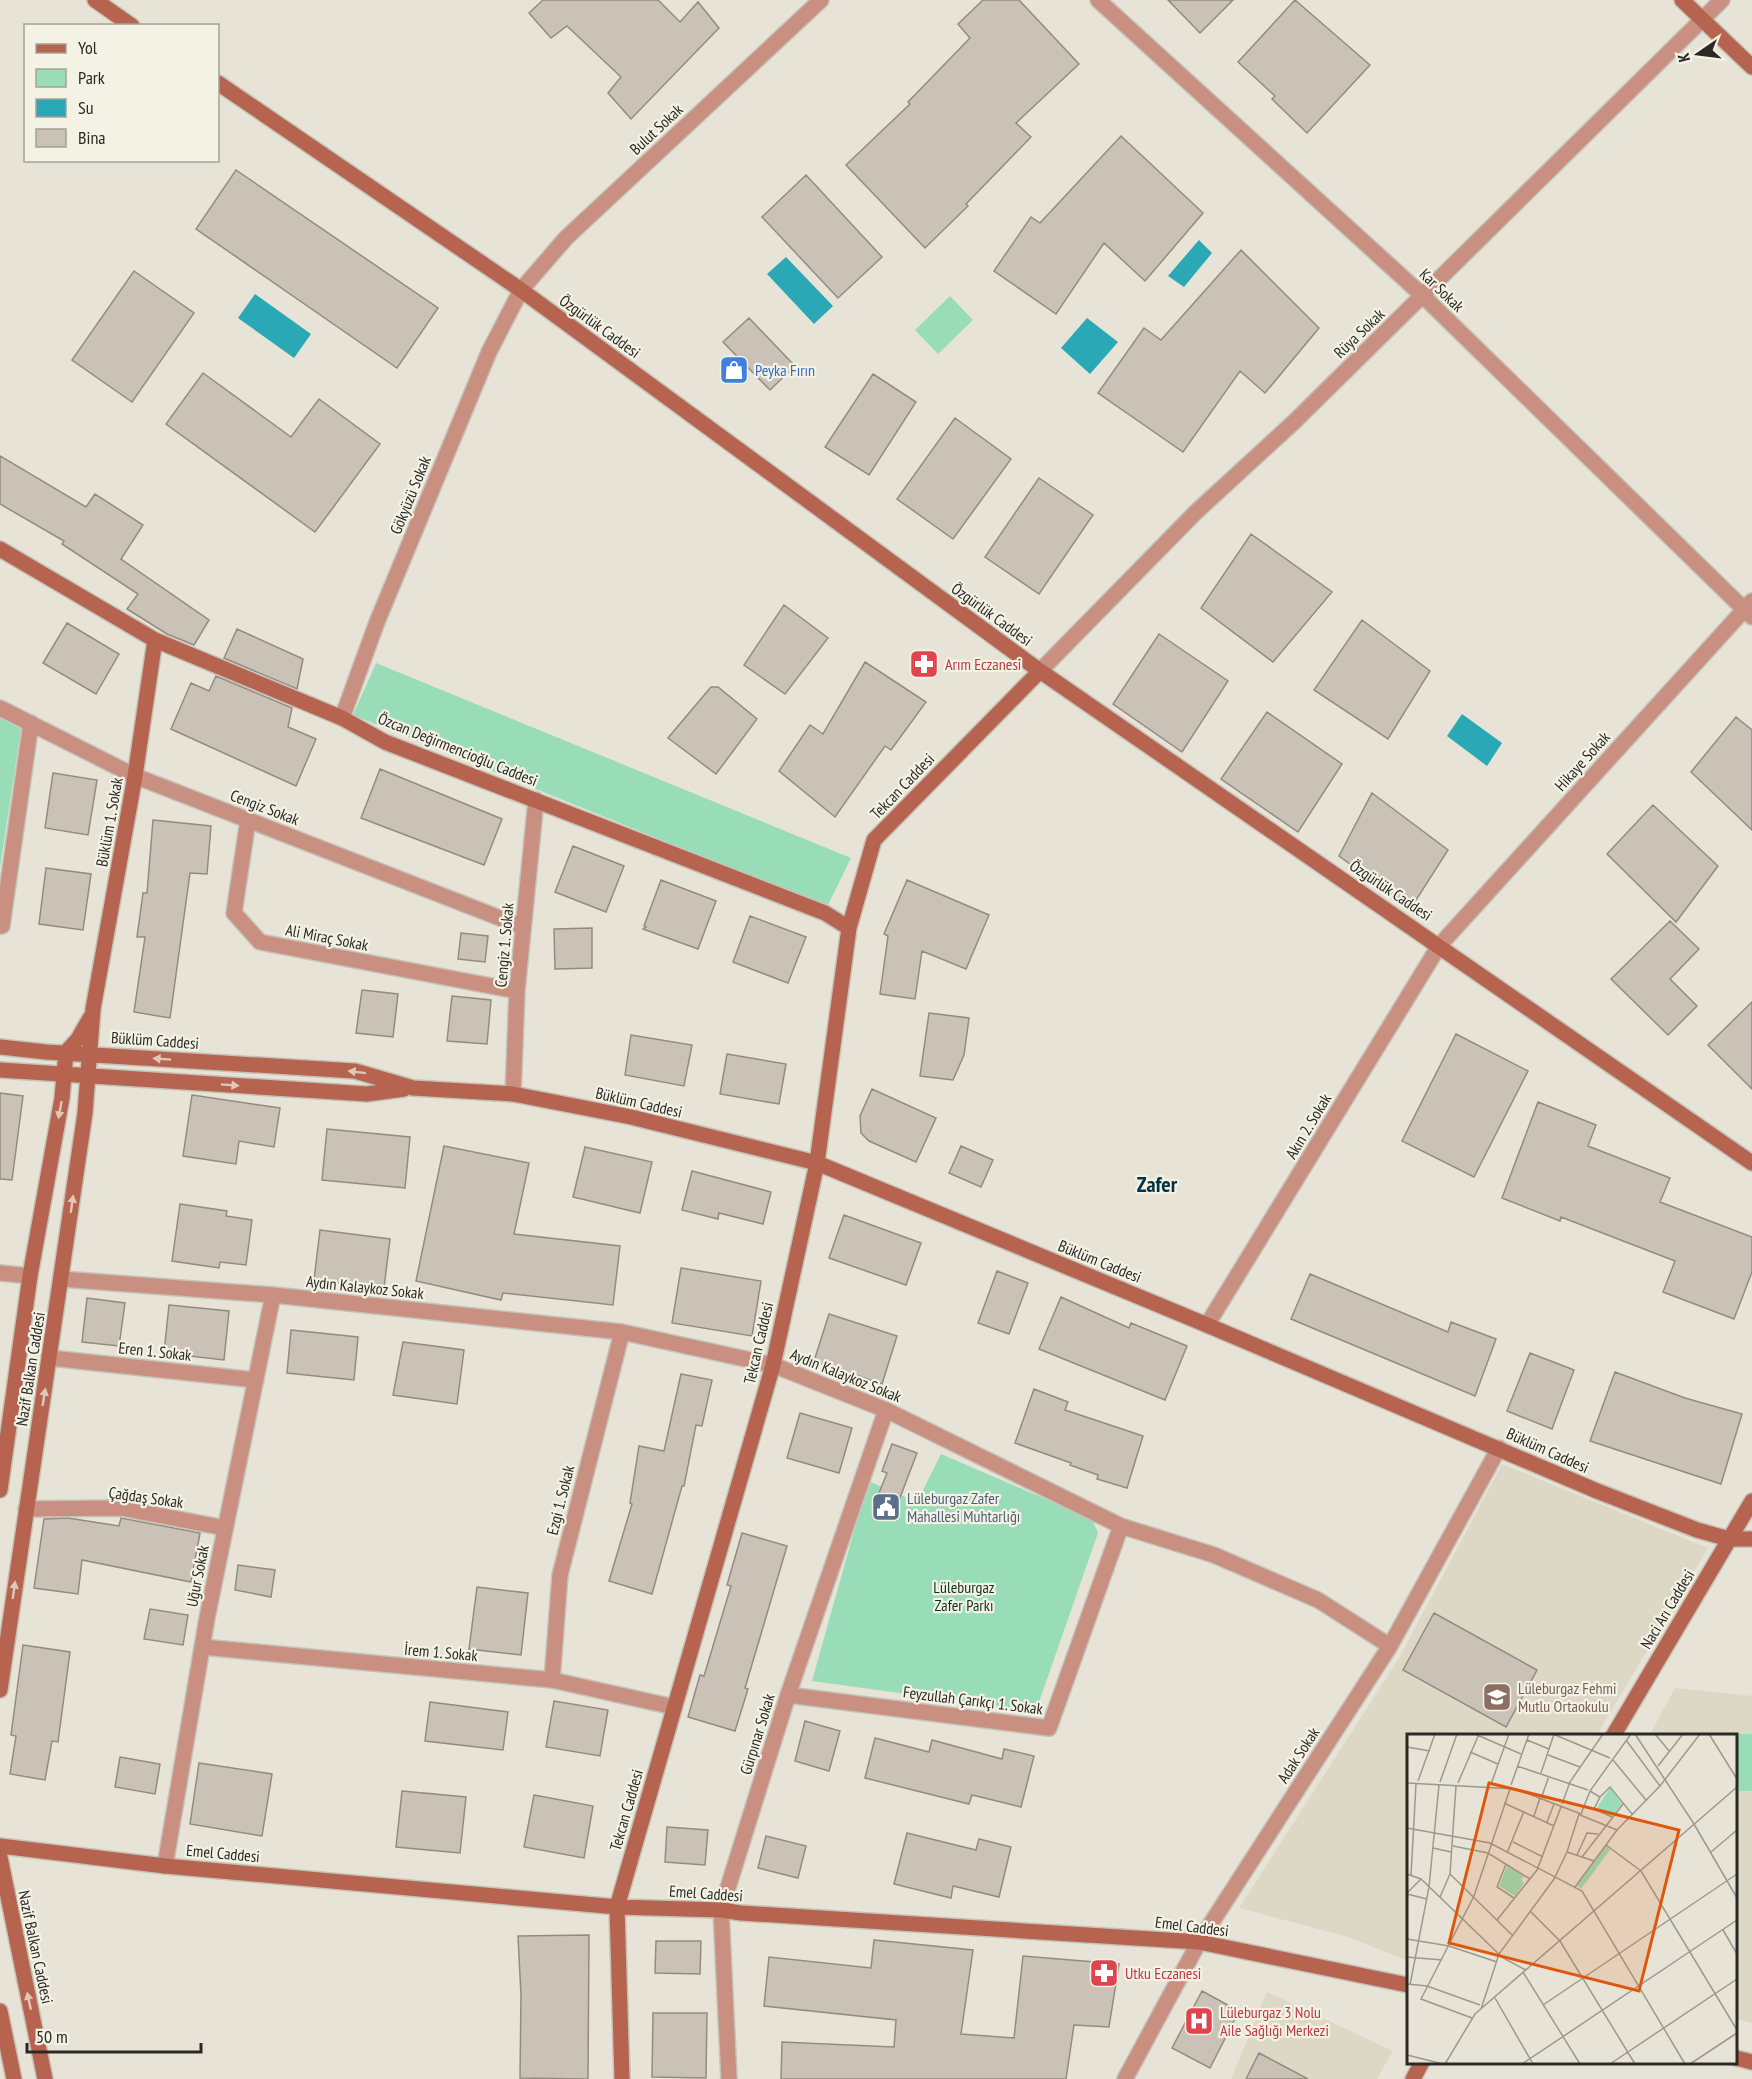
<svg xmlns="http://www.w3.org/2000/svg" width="1752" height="2079" font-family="'PT Sans Narrow',sans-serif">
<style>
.built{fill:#ddd8c5}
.green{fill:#98ddb7}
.water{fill:#2aa8b6}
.building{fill:#cac2b7;stroke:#938b81;stroke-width:1.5}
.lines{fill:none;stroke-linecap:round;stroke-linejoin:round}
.street-casing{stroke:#c5c2b7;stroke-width:18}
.secondary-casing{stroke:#c5c2b7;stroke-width:18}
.street{stroke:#c98f80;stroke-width:15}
.secondary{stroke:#b6634f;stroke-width:15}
.oneway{fill:#e1c7b8}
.labels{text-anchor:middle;stroke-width:4.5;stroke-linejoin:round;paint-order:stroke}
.street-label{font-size:16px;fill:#2a2924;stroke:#f4f2e5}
.shop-label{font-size:16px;fill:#366cbe;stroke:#f4f2e5;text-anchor:start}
.health-label{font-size:16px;fill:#be3a42;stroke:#f4f2e5;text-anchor:start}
.service-label{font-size:16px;fill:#4e5e75;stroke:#f4f2e5;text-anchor:start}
.park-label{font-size:16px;fill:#0d3321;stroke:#f4f2e5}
.education-label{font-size:16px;fill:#785e54;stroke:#f4f2e5;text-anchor:start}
.district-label{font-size:22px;font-weight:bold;fill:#043247;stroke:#f4f2e5}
.inset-road{fill:none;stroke:#9b998f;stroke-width:1.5}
.view{fill:#de570d;fill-opacity:0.15;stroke:#de570d;stroke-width:3}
.inset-edge{fill:none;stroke:#2a2924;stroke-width:3}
</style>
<rect width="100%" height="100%" fill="#e7e4d7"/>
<path class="built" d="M1502,1464L1708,1548L1597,1735L1408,1736V1961L1345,1936L1239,1908L1399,1658Z
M1675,1688L1752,1696V2023L1736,2019V1736H1649Z
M1267,1992L1393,2051L1377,2079H1231Z"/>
<path class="green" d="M950,296L973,320L938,354L915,330Z
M376,663L851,858L827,907L353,715Z
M0,718L21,729L0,868Z
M941,1454L1092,1519L1098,1533L1038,1705L1023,1710L812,1681L868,1481L917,1502Z
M1682,1733L1752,1734V1791H1736V1736L1682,1735Z"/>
<path class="water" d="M1199,240L1212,253L1184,287L1168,276Z
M786,257L833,306L814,324L767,274Z
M255,294L311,334L294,358L238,318Z
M1087,318L1118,342L1090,374L1061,348Z
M1462,714L1502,743L1487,766L1447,736Z"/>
<path class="building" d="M543,0H658L680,22L698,2L719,28L631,119L608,93L621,77L567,26L551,38L529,13Z
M983,0H1019L1079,64L1016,123L1031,137L966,204L968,206L925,248L846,165L910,104L908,102L970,38L958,24Z
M1168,0H1233L1200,33Z
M1295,0L1370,65L1307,133L1272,99L1275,96L1238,62Z
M1121,136L1203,213L1145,281L1104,243L1056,314L994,271L1031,217L1040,223Z
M236,170L438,308L397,368L196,229Z
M806,175L882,257L838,298L762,217Z
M1241,250L1319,328L1265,393L1240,371L1183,452L1098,393L1144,328L1161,340Z
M134,271L194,313L132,402L72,360Z
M749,318L795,366L770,390L723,342Z
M203,373L291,437L319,399L380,444L315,532L166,424Z
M873,374L916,402L869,475L825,447Z
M955,418L1011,459L953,539L897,499Z
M0,456L86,507L95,494L143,525L121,559L209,620L194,645L167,634L127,609L138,594L62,544L64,541L0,504Z
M1039,478L1093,515L1039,594L985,557Z
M1251,534L1332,592L1273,662L1201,608Z
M784,605L828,638L785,694L744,665Z
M1362,620L1430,671L1388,739L1314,690Z
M67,623L119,654L96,694L43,663Z
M237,629L303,659L297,689L224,658Z
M1159,634L1228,681L1182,752L1113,704Z
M865,662L926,702L891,750L885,746L835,817L779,771L810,725L823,734Z
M216,676L292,708L288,727L316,739L296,786L171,729L191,683L209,691Z
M711,687H718L757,719L716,774L668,738Z
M1267,712L1342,764L1298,832L1221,779Z
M1736,717L1752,730V830L1691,772Z
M380,769L502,819L484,865L361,818Z
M53,773L97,780L88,835L45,828Z
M1372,793L1448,850L1411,908L1339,856Z
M1653,805L1718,866L1676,922L1607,854Z
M153,820L211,826L207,874L190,873L170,1018L134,1012L145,937H137L143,893H147Z
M573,846L624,866L606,912L555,892Z
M46,868L91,874L83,930L39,924Z
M661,880L716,901L698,949L643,929L646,927L644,926Z
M907,880L989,915L966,969L922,951L915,999L880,994L888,936L884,934Z
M750,916L806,937L788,983L733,962Z
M1670,921L1699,949L1670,979L1697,1006L1668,1035L1611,979Z
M592,928V968L555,969L554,929Z
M461,933L488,936L485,962L458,959Z
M362,990L398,994L393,1037L356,1033Z
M452,996L491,1000L487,1044L447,1041Z
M1752,1002V1089L1708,1045Z
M929,1013L969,1018L964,1055L953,1080L920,1076Z
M1456,1034L1528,1071L1474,1177L1402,1141Z
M631,1035L692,1045L684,1086L625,1075Z
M727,1054L786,1064L779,1104L720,1094Z
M872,1089L936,1118L916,1162L869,1141L861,1133L860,1116Z
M0,1093L23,1096L12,1180L0,1179Z
M192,1095L280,1108L274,1147L239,1141L236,1164L183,1156Z
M1538,1102L1596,1125L1588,1146L1670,1178L1660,1202L1752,1237V1272L1734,1319L1663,1292L1675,1261L1561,1217L1560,1221L1502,1198Z
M327,1129L410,1137L405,1188L322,1180Z
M444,1146L529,1163L514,1234L620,1246L613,1305L503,1293L501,1300L416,1281Z
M961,1146L993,1160L981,1187L949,1173Z
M585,1147L652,1162L640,1213L573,1197Z
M692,1171L771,1192L763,1224L719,1213L718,1219L682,1210Z
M180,1204L227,1211L226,1216L252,1220L246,1265L220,1262L219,1268L172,1261Z
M844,1215L921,1243L906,1285L829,1258Z
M320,1230L390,1239L384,1288L314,1280Z
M681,1268L761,1281L752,1336L672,1323Z
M997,1271L1028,1283L1009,1334L978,1323Z
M1310,1274L1448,1332L1451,1322L1496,1339L1475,1396L1291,1319Z
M1061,1297L1129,1328L1131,1323L1187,1346L1165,1400L1039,1349Z
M87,1298L125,1303L119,1346L82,1342Z
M169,1305L229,1311L224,1360L164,1353Z
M829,1314L897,1336L882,1384L814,1361Z
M291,1330L358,1337L354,1380L287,1373Z
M403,1342L464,1350L457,1404L393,1395Z
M1530,1353L1574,1370L1552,1429L1507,1411Z
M1615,1372L1685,1398L1742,1414L1721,1484L1590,1441Z
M681,1374L712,1380L702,1426L696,1425L684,1486H682L652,1594L609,1581L632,1504L630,1503L639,1446L664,1451Z
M1034,1389L1068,1402L1065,1410L1143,1436L1127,1488L1097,1479L1098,1475L1070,1465L1071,1463L1015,1443Z
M800,1413L852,1428L839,1473L787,1458Z
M892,1444L917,1453L893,1516L873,1508L887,1473L882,1471Z
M68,1518L119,1526L121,1518L200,1533L191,1582L82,1560L78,1594L34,1588L44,1519Z
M742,1533L787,1546L745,1688L748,1689L735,1731L688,1717L700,1675L704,1676L731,1586L727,1585Z
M238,1565L275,1570L271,1597L235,1590Z
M477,1587L528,1593L521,1655L469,1649Z
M150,1609L188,1615L183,1645L144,1639Z
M1434,1613L1537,1670L1506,1727L1403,1670Z
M23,1645L70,1652L58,1742L52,1741L45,1780L10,1774L16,1736L11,1735Z
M554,1701L608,1710L600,1756L546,1747Z
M430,1702L508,1712L503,1750L425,1741Z
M805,1721L840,1731L829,1771L795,1761Z
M875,1738L929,1752L932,1740L1002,1759L1004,1749L1034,1756L1021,1807L972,1795L969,1804L865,1778Z
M120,1757L160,1764L155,1794L115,1787Z
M199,1763L272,1774L262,1836L190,1824Z
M402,1791L466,1797L460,1853L396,1847Z
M534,1795L593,1806L584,1858L524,1847Z
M667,1827L708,1830L705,1865L665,1862Z
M907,1833L976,1850L979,1839L1011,1847L999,1897L953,1886L951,1898L894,1884Z
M766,1836L806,1846L798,1878L758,1868Z
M589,1935L588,2079L520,2078L521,1995L518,1936Z
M874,1940L973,1950L961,2034L1014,2038L1023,1956L1119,1964L1109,2027L1074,2025L1066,2079H781L782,2042L894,2047L896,2020L764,2006L769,1957L871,1968Z
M656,1941H701L700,1974L655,1973Z
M1202,1991L1239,2011L1210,2068L1172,2048Z
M653,2013H707L706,2078L652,2077Z
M1259,2053L1308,2079H1246Z"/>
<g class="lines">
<g class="street-casing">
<path id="street" d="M1098,0L1422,295L1752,617
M1040,671L1196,512L1295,421L1722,0
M0,708L135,776L523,927
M342,718L377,622L489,352L521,290L566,238L821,0
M248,820L234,913L260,942L517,991
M0,925L2,926L31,723
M513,1094L517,991L536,800
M0,1273L30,1276
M61,1279L273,1295L622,1332L773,1365L886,1410L1121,1526L1214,1555L1318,1600L1390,1646
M1207,1325L1439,946L1752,601
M50,1358L256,1380
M26,1509L121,1508L225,1528
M202,1647L552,1680L674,1707
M552,1680L560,1575L622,1332
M788,1695L1049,1728L1121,1526
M165,1866L207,1618L273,1295
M729,2079L721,1910L788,1695L886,1410
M1125,2079L1199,1942L1390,1646L1499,1448"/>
</g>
<g class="secondary-casing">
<path id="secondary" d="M95,0L132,26
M1682,0L1752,67
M218,83L521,290L1040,671L1752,1163
M0,549L155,640L342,718L385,742L825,913L849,928
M0,1047L46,1052L355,1071L413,1088L513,1094L631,1117L817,1163L1207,1325L1597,1491L1697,1530L1729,1539H1752
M66,1052L78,1039L90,1018
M0,1070L367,1094L404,1089
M0,1490L30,1276L62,1098L66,1052
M0,1690L85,1113L93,1009L135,776L155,640
M1613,1736L1752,1501
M0,1846L165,1866L617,1907L721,1910L741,1913L1199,1942L1408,1985
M0,1857L45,2079
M0,2011L14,2079
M1736,2058L1752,2062
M622,2079L617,1907L773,1365L817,1163L849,928L874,840L1040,671
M1413,2079L1422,2062"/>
</g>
<use href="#street" class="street"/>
<use href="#secondary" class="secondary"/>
</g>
<defs><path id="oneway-solid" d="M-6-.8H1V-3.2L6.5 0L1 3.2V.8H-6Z" transform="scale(1.5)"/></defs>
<g class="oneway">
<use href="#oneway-solid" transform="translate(162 1059) rotate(-176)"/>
<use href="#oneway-solid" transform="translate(357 1072) rotate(-173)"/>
<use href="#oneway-solid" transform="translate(230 1085) rotate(4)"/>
<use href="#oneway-solid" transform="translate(60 1110) rotate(100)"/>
<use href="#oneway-solid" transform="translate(72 1204) rotate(-82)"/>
<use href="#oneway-solid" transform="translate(44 1397) rotate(-81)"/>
<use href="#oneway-solid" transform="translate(14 1590) rotate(-82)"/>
<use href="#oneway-solid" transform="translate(29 2001) rotate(-102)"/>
</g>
<defs>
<g id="shop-square" transform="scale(1.5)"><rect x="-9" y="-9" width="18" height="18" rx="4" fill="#3f7fe0" stroke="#f4f2e5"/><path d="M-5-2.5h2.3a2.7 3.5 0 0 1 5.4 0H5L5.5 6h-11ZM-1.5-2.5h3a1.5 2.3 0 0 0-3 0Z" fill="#fff"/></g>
<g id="pharmacy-square" transform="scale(1.5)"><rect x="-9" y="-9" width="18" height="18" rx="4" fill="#e0444e" stroke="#f4f2e5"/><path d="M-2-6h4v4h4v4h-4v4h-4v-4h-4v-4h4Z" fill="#fff"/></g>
<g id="civic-square" transform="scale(1.5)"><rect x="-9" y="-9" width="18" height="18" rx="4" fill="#5c6f8a" stroke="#f4f2e5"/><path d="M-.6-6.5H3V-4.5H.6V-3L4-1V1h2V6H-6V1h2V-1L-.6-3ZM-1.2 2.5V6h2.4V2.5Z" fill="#fff"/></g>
<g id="school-square" transform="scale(1.5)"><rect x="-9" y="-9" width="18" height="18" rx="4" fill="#8d6e63" stroke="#f4f2e5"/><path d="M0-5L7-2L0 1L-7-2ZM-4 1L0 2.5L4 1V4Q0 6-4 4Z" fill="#fff"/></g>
<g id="hospital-square" transform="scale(1.5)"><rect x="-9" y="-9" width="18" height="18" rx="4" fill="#e0444e" stroke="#f4f2e5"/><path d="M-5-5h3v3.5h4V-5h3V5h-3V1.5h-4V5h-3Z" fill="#fff"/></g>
</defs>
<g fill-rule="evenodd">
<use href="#shop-square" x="734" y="370"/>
<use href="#pharmacy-square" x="924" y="664"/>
<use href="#civic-square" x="886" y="1507"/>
<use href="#school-square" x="1497" y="1697"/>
<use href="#pharmacy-square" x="1104" y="1973"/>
<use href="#hospital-square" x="1199" y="2021"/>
</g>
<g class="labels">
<g class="street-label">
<text transform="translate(656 129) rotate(-43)" y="6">Bulut Sokak</text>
<text transform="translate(1442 290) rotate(44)" y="6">Kar Sokak</text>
<text transform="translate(600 326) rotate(36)" y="6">Özgürlük Caddesi</text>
<text transform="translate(1359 333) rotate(-44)" y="6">Rüya Sokak</text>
<text transform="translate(410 495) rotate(-68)" y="6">Gökyüzü Sokak</text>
<text transform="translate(992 614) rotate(36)" y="6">Özgürlük Caddesi</text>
<text transform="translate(458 749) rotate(22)" y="6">Özcan Değirmencioğlu Caddesi</text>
<text transform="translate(1582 761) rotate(-48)" y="6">Hikaye Sokak</text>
<text transform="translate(902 786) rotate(-46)" y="6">Tekcan Caddesi</text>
<text transform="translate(265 807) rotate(21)" y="6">Cengiz Sokak</text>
<text transform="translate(109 822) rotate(-80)" y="6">Büklüm 1. Sokak</text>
<text transform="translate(1391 890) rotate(34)" y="6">Özgürlük Caddesi</text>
<text transform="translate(327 937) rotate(11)" y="6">Ali Miraç Sokak</text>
<text transform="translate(504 945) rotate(-85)" y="6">Cengiz 1. Sokak</text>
<text transform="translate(155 1040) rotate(4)" y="6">Büklüm Caddesi</text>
<text transform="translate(639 1102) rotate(13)" y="6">Büklüm Caddesi</text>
<text transform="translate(1308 1126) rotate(-59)" y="6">Akın 2. Sokak</text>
<text transform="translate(1100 1261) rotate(22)" y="6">Büklüm Caddesi</text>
<text transform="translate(365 1287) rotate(6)" y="6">Aydın Kalaykoz Sokak</text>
<text transform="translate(758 1343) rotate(-77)" y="6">Tekcan Caddesi</text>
<text transform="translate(155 1351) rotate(6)" y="6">Eren 1. Sokak</text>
<text transform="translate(30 1369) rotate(-81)" y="6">Nazif Balkan Caddesi</text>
<text transform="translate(846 1375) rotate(22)" y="6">Aydın Kalaykoz Sokak</text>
<text transform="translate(1548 1450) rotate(24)" y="6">Büklüm Caddesi</text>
<text transform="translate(146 1497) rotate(8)" y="6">Çağdaş Sokak</text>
<text transform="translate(560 1500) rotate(-76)" y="6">Ezgi 1. Sokak</text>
<text transform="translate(197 1576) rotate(-79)" y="6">Uğur Sokak</text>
<text transform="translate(1667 1609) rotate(-59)" y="6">Naci Arı Caddesi</text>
<text transform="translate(441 1652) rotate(5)" y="6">İrem 1. Sokak</text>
<text transform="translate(973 1700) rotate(7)" y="6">Feyzullah Çarıkçı 1. Sokak</text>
<text transform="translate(757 1734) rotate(-73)" y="6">Gürpınar Sokak</text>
<text transform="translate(1298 1755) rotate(-57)" y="6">Adak Sokak</text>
<text transform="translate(626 1810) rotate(-74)" y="6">Tekcan Caddesi</text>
<text transform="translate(223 1853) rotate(5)" y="6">Emel Caddesi</text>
<text transform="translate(706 1893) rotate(4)" y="6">Emel Caddesi</text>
<text transform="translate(1192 1926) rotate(7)" y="6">Emel Caddesi</text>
<text transform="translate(36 1947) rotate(78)" y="6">Nazif Balkan Caddesi</text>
</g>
<g class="shop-label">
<text x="755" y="376">Peyka Fırın</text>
</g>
<g class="health-label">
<text x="945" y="670">Arım Eczanesi</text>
<text x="1125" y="1979">Utku Eczanesi</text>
<text x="1220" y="2018">Lüleburgaz 3 Nolu<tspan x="1220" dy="18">Aile Sağlığı Merkezi</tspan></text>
</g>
<g class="service-label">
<text x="907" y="1504">Lüleburgaz Zafer<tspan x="907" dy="18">Mahallesi Muhtarlığı</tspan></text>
</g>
<g class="park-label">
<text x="964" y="1593">Lüleburgaz<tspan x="964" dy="18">Zafer Parkı</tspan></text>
</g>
<g class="education-label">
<text x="1518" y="1694">Lüleburgaz Fehmi<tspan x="1518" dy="18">Mutlu Ortaokulu</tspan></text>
</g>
<g class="district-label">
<text x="1157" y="1192">Zafer</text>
</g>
</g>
<g transform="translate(1407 1734)">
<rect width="330" height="330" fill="#e7e4d7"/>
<path d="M203,54L215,70L205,82L189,75ZM199,112L203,116L174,155L170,151ZM100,132L117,142L114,146L117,149L108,162L92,152Z" fill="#98ddb7"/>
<path class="inset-road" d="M68,0L114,20M146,0L203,24M228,0L287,90M248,0L263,18M302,0L330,45M120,6L142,15M219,6L253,52M0,13L23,17M63,18L91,30M141,21L173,33M206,26L239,66M110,32L181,56M251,32L276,0M134,39L147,0M11,47L28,0M33,48L50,0M0,49L109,55L174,80L183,57L224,0M51,49L72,0M84,50L102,0M104,51L122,0M183,57L193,63L187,75L205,83M135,62L142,42M193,63L203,53L225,80M97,69L147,92M155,70L163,48L196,0M173,81L210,96M127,82L133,64M140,88L147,70M287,90L330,164M0,94L83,109L175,157L278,330M106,108L136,123M199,111L234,137L330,296M46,112L81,119L123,145M26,114L44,118M160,118L187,127M304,118L330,96M100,119L117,77M170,121L180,99L191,100M175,123L216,70M99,130L90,153L107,164M0,140L14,145L96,224L119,236M43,140L105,201M4,141L9,50M168,153L210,96L253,52L293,0M0,159L14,145M0,160L20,165M33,163L43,140L49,52M123,177L153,207L228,330M90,186L130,136L154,73M316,196L330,220M0,205L42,212L90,228M0,223L35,226M116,238L173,330M0,250L20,252L73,271M3,251L22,153L32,51M88,264L126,330M136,271L330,140M74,275L92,220L147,145L160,118L172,80M65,284L14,265L67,162L103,55M0,321L36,330M38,330L68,280L330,53M115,330L330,186M203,330L330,245M283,330L330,299"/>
<path class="view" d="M82,49L272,96L232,257L42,209Z"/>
<rect width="330" height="330" class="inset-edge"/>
</g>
<rect x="24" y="24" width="195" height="138" fill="#f4f2e5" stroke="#a3a298" stroke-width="1.5"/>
<rect x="36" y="44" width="30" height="9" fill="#b6634f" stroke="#a3a298" stroke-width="1.5"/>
<text x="78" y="54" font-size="18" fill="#2a2924">Yol</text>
<rect x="36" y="69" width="30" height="18" fill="#98ddb7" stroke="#a3a298" stroke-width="1.5"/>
<text x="78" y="84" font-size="18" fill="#2a2924">Park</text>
<rect x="36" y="99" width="30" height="18" fill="#2aa8b6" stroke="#a3a298" stroke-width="1.5"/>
<text x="78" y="114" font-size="18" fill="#2a2924">Su</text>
<rect x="36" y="129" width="30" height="18" fill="#cac2b7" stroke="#a3a298" stroke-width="1.5"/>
<text x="78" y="144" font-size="18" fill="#2a2924">Bina</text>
<g transform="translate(1698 54) rotate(256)" stroke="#f4f2e5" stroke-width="4.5" paint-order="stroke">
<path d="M0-4.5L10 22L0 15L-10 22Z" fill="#2a2924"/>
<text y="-9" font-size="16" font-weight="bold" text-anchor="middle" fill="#2a2924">K</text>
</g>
<path d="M27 2043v9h174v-9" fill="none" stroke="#2a2924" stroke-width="3"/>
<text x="36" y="2043" font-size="18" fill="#2a2924" stroke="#f4f2e5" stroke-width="4.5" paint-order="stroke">50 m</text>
</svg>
